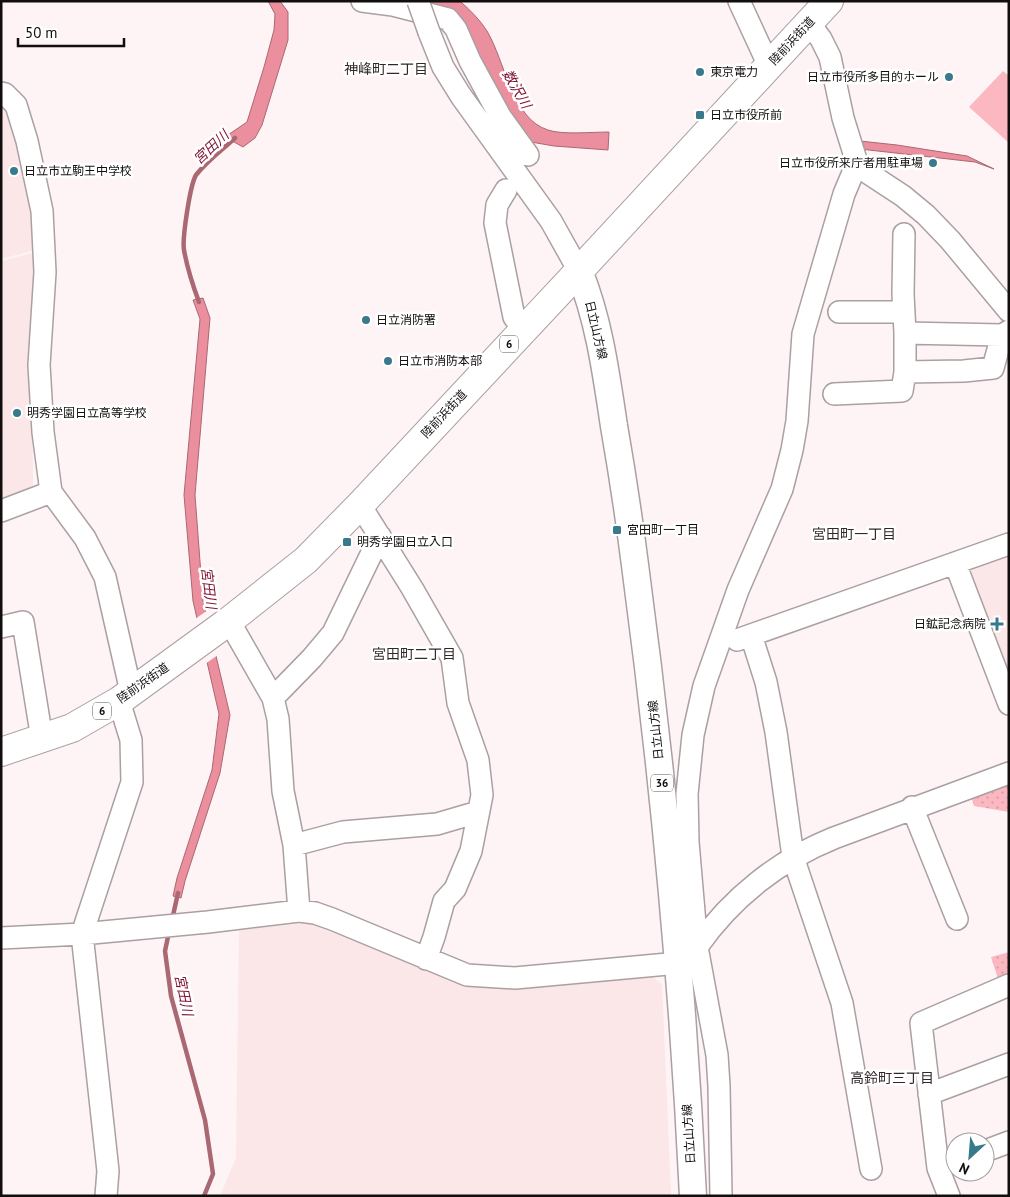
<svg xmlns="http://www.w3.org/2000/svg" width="1010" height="1197" font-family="'PT Sans','Noto Sans JP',sans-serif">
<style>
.built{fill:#fbe6e8}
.grass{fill:#fbb8c1}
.park{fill:url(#park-dots)}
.water{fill:#eb8e9d;stroke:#aa6872}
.pier{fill:#fef4f5}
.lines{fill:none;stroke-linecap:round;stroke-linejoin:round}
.stream{stroke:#aa6872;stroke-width:4.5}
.minor-casing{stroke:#aba0a1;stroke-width:24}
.major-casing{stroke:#aba0a1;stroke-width:29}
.highway-casing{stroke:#aba0a1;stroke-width:30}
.minor{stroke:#fff;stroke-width:21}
.major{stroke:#fff;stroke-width:26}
.highway{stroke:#fff;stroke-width:28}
.minor-bridge-casing{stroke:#aba0a1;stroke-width:24;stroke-linecap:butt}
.minor-bridge{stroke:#fff;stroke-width:21}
.poi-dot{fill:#38798c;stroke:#fff;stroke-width:2}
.labels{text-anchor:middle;stroke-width:5;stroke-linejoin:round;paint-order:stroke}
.shield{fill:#fff;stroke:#595656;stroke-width:1}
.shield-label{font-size:11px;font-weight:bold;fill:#120e0e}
.street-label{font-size:12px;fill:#120e0e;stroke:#fff}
.poi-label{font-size:12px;fill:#120e0e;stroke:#fff;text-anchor:start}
.neighbourhood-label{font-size:14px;fill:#312829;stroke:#fff}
.water-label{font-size:14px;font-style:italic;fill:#7f1033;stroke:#fff}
</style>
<defs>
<pattern id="park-dots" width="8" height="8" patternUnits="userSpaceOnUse" patternTransform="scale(1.25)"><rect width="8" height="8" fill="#fbb8c1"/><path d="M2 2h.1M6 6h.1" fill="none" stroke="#d69da5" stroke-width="1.8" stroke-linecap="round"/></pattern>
</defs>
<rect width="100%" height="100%" fill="#fef4f5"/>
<path class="built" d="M1,103L15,118L39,249L1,259Z
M41,251L32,337L33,490L1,499V261Z
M1009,549V683L963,566Z
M308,923L463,984L647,973L662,984L671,1196H220L236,1158L239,930Z"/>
<path class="grass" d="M1003,71L1009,76V143L969,107Z"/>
<path class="park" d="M1009,780V812L974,806L971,796Z
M1009,952V985L1001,988L991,957Z"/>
<path class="water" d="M268,1H280L288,12V40L262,125L255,138L243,147L225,137L247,122L264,67L274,30L275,14Z
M384,1L461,2C471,11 480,20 487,31C505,61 512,119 548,130C562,135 593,132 609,132L608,150L554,146L531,142L520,135L486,72L477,49L465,30Z
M860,141L897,145L967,156L994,169L975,162L860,149Z
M203,298L210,318L195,495L203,601L230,715L220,773L185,881L181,898L173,896L177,878L212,770L219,714L193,601L184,495L200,319L193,300Z"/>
<path class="pier" d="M208,610L218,655L205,664L195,619Z"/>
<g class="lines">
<path class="stream" d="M199,302C193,286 187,267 184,250C182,239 190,185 196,175C207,161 222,150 235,138
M172,920L178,893
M169,932L165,951L171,996L205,1120L213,1174L204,1196"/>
<g class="minor-casing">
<path id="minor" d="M362,1L393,5L448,19L456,29L470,61L500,116L528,155
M739,1L769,66
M809,23L821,39L830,57L843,118L857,163L868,173L903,196L926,215L950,240L1009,311
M429,32L443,67L461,96L551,221L579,271
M1,93L5,94L16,105L27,141L42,211L45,272L39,365L43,432L51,492L85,538L105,577L131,692
M506,190L497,205L495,223L514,317L523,329
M904,234L903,294L905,333L1002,335L1009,331
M839,312H904
M905,333V372L964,371L993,368L1002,335
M834,394L902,391L905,372
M360,505L412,588L452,658L458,703L478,760L482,795L471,851L455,889L444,901L434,937L426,959
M1,511L51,492
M955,563L1009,704
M229,621L273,698L278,719L283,791L294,845L299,911
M1,627L23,622L42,739
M751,635L766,682L776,732L793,857L842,1003L871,1169
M737,640L1009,544
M273,698L312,658L333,633L380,536
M912,807L957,919
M294,845L343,832L437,824L478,812
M1,938L82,934L208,922L299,911L315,913L332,919L467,975L515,978L679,963
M697,947C731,898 779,860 834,838L1009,773
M929,1094L1009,1064
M985,1151L1009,1142
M106,1196L108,1171L82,934L132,782L131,740L119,701
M721,1196L719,1086L717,1055L697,947L688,842L687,794L693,735L704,686L738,590L782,489L792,450L797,421L803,334L844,194L857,163
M949,1196L938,1168L921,1023L1009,985"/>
</g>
<g class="major-casing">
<path id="major" d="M579,271C599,320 606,373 614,426C622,472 629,518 635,565C663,774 683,985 693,1196"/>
</g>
<g class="highway-casing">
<path id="highway" d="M1,752L72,728L119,701L229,621L306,560L360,505L579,271L829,1"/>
</g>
<use href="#minor" class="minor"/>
<use href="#major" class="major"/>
<use href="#highway" class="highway"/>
<g class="minor-bridge-casing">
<path id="minor-bridge" d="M418,1L429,32"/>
</g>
<use href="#minor-bridge" class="minor-bridge"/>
</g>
<g class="poi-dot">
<circle cx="700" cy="72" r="5"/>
<circle cx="949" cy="77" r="5"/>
<rect x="695" y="110" width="10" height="10" rx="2.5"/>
<circle cx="933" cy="163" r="5"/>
<circle cx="14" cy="171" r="5"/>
<circle cx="366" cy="320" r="5"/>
<circle cx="388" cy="361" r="5"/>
<circle cx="17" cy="413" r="5"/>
<rect x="612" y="525" width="10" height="10" rx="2.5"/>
<rect x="342" y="537" width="10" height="10" rx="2.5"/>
<path d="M994.5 616.5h5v5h5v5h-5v5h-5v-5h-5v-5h5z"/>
</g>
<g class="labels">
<g class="shield">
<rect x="500" y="335.5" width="18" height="17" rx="4"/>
<rect x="93" y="702.5" width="18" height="17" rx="4"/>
<rect x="651" y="774.5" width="22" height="17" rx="4"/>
</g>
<g class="shield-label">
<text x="509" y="348">6</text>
<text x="102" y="715">6</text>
<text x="662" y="787">36</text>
</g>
<g class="street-label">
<text transform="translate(792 41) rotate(-47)" y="4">陸前浜街道</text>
<text transform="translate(596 330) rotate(77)" y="4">日立山方線</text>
<text transform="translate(444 414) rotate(-47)" y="4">陸前浜街道</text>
<text transform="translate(143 683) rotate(-35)" y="4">陸前浜街道</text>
<text transform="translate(656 730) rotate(-96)" y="4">日立山方線</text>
<text transform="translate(689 1134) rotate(-94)" y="4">日立山方線</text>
</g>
<g class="poi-label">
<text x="710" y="76">東京電力</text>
<text x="939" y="81" text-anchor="end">日立市役所多目的ホール</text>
<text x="710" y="119">日立市役所前</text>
<text x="923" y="167" text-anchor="end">日立市役所来庁者用駐車場</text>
<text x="24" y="175">日立市立駒王中学校</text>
<text x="376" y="324">日立消防署</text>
<text x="398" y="365">日立市消防本部</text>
<text x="27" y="417">明秀学園日立高等学校</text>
<text x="627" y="534">宮田町一丁目</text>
<text x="357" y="546">明秀学園日立入口</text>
<text x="986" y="628" text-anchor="end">日鉱記念病院</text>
</g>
<g class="neighbourhood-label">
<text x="386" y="74">神峰町二丁目</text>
<text x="854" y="539">宮田町一丁目</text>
<text x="414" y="659">宮田町二丁目</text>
<text x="892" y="1083">高鈴町三丁目</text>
</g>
<g class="water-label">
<text transform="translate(517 89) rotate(60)" y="5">数沢川</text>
<text transform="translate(211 147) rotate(-43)" y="5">宮田川</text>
<text transform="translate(209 588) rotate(83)" y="5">宮田川</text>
<text transform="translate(184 995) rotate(78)" y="5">宮田川</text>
</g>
</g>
<rect width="1010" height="1197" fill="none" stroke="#120e0e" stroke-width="5"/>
<g transform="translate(970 1157) rotate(206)"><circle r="24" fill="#ffffff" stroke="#a09f9f"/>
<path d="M0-4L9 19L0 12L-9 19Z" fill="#38798c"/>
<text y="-8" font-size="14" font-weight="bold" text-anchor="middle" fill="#120e0e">N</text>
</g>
<path d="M18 38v8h106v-8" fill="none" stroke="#120e0e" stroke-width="2.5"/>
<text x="25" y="38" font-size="15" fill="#120e0e" stroke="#ffffff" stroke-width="4" paint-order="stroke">50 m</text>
</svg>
